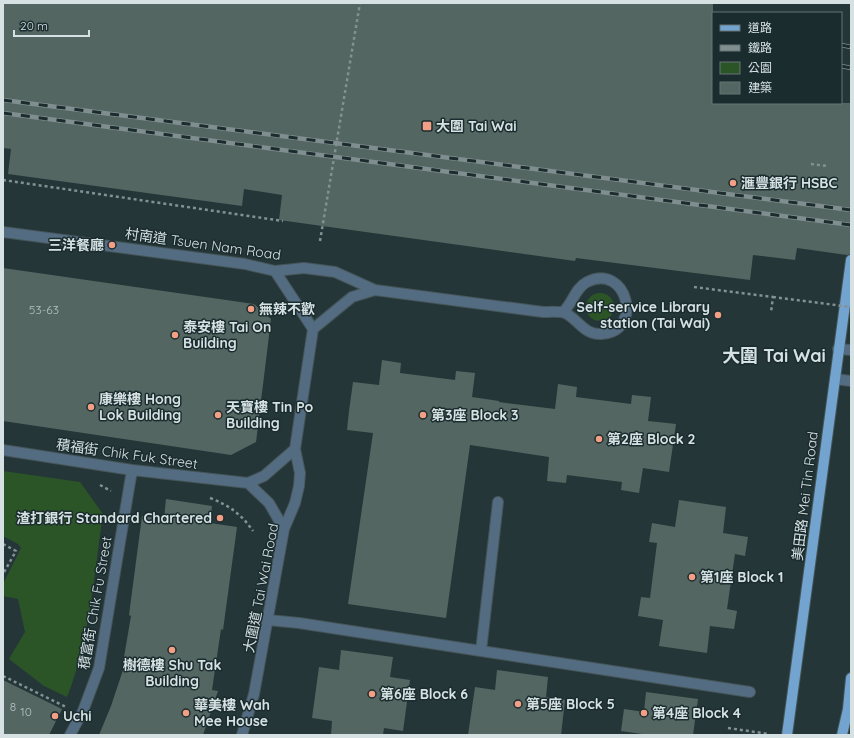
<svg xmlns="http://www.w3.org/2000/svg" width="854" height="738" font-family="Quicksand,'Noto Sans TC',sans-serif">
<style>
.green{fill:#2c5527}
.building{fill:#546661}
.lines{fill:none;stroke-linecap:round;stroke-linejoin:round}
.minor-casing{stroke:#455558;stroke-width:12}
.major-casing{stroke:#455558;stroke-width:12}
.path{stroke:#839193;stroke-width:2.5;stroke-dasharray:3 3;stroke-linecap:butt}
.minor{stroke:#546c81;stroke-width:10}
.major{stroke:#72a4cf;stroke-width:10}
.rail-casing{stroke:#808e90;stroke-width:4.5}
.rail{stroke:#1b2c2f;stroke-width:3;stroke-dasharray:9;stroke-linecap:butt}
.path-bridge{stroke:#839193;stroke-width:2.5;stroke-dasharray:3 3;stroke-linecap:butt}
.poi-dot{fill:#f39f85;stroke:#1b2c2f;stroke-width:1.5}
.labels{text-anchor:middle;stroke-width:3;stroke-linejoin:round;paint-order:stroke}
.number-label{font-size:12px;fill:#b6c2c2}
.poi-label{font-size:14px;font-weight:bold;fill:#d6e1e3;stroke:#1b2c2f;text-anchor:start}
.street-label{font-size:14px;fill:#d6e1e3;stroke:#1b2c2f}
.district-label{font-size:18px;font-weight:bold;fill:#d6e1e3;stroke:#1b2c2f}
</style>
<rect width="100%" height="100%" fill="#253639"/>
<path class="green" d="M586 307a14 14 0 1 1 28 0a14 14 0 1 1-28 0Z
M3,471L80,482L103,514C94,574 90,640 67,697L44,686L9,659L25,632L18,599L3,596V584L21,548L18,544L3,536Z"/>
<path class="building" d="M3,3H713V103H851V254L847,255L797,248L795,260L753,255L750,280L576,258L575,261L279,220L282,195L244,189L242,206L8,174L11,149L3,148Z
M3,268L254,304L271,319L256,442L231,455L3,421Z
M382,360L401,363L400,373L455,380L456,371L475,373L472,397L499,401V402L555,409L558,384L577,387L576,397L631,404L632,395L651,397L648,421L676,424L669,472L643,468L639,493L621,490L622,482L567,475L566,483L547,481L549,457L470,445L446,618L348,604L373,433L347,430L349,411L353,382L379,385Z
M166,499L212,506L210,523L237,527L223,630L221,629L212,690L218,691L203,735H99L111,706L125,664L123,663L131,616L129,615L142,516L164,519Z
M679,500L726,507L723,533L748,537L745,556L735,554L727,609L737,611L734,629L710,626L707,653L659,646L663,620L638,616L641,597L650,598L657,543L649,542L652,523L675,527Z
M341,650L393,657L390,677L410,680L403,731L384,728L383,735H331L332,721L312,718L319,667L339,670Z
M497,670L548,677L546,697L565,700L561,735H468L475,687L495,690Z
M3,680L62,709L49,735H3Z
M646,692L698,699L693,735H649L621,731L624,709L644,712Z"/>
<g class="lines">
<g class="minor-casing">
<path id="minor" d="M3,232L245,264L275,271L304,268L335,272L375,290L543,312C550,312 559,311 565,313C578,319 584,335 601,334C645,332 627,262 587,282C575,288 573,303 563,312
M313,329L352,297L375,290
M838,349L851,350
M835,379L851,381
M3,450L132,470L248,483L264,476L295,449
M248,483L269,503L284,529
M268,620L299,623L481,651L498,502
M481,651L750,692
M70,735L83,711L99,668L132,470
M242,735L254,694L284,529L295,503L299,486L300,473L295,449L313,329L275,271"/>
</g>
<g class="major-casing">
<path id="major" d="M787,735L851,260
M842,735L848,709L851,678"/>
</g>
<path class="path" d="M811,164L827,166
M3,180L283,221
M320,241L360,3
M694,287L773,297L771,312
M100,485L111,491
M210,498C229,505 242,515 253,531
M3,544L16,551L3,574
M3,676L66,707
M728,728L769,734"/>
<use href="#minor" class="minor"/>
<use href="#major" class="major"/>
<g class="rail-casing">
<path id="rail" d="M841,45L851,47
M841,66L851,68
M3,100L851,210
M3,113L851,225"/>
</g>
<use href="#rail" class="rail"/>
<path class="path-bridge" d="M773,297L851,307"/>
</g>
<g class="poi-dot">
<rect x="422" y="121" width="10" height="10" rx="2"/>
<circle cx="733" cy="183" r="4"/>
<circle cx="112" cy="245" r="4"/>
<circle cx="251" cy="309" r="4"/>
<circle cx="718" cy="315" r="4"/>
<circle cx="175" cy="335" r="4"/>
<circle cx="91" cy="407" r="4"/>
<circle cx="218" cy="415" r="4"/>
<circle cx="423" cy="415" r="4"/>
<circle cx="599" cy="439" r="4"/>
<circle cx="220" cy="518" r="4"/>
<circle cx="692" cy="577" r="4"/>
<circle cx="172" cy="650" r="4"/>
<circle cx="372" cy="694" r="4"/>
<circle cx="518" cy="704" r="4"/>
<circle cx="186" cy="713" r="4"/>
<circle cx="644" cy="713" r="4"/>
<circle cx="55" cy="716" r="4"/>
</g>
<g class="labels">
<g class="number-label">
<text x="44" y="314">53-63</text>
<text x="13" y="711">8</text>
<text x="26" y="716">10</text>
</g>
<g class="poi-label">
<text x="436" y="131">大圍 Tai Wai</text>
<text x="741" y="188">滙豐銀行 HSBC</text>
<text x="104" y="250" text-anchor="end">三洋餐廳</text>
<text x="710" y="312" text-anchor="end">Self-service Library<tspan x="710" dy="16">station (Tai Wai)</tspan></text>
<text x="259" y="314">無辣不歡</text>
<text x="183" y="332">泰安樓 Tai On<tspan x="183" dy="16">Building</tspan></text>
<text x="99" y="404">康樂樓 Hong<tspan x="99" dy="16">Lok Building</tspan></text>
<text x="226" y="412">天寶樓 Tin Po<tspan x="226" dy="16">Building</tspan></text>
<text x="431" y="420">第3座 Block 3</text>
<text x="607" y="444">第2座 Block 2</text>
<text x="212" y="523" text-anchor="end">渣打銀行 Standard Chartered</text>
<text x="700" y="582">第1座 Block 1</text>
<text x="172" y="670" text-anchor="middle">樹德樓 Shu Tak<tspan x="172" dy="16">Building</tspan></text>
<text x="380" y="699">第6座 Block 6</text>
<text x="526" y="709">第5座 Block 5</text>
<text x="194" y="710">華美樓 Wah<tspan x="194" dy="16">Mee House</tspan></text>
<text x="652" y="718">第4座 Block 4</text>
<text x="63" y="721">Uchi</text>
</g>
<g class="street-label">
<text transform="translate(203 244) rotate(8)" y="5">村南道 Tsuen Nam Road</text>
<text transform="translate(127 454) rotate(8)" y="5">積福街 Chik Fuk Street</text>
<text transform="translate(805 496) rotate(-83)" y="5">美田路 Mei Tin Road</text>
<text transform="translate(261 588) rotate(-79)" y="5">大圍道 Tai Wai Road</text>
<text transform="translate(95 603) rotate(-80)" y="5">積富街 Chik Fu Street</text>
</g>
<g class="district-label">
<text x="774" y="362">大圍 Tai Wai</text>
</g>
</g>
<rect width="854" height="738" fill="none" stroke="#d6e1e3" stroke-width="8"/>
<rect x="712" y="12" width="130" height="92" fill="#1b2c2f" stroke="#667477"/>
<rect x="720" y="25" width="20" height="6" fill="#72a4cf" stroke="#667477"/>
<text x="748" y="32" font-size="12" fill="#d6e1e3">道路</text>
<rect x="720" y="45" width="20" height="6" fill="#808e90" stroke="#667477"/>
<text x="748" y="52" font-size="12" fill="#d6e1e3">鐵路</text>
<rect x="720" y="62" width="20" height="12" fill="#2c5527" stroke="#667477"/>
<text x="748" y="72" font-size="12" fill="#d6e1e3">公園</text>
<rect x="720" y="82" width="20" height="12" fill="#546661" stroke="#667477"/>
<text x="748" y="92" font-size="12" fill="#d6e1e3">建築</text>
<path d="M14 30v6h75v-6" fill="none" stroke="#d6e1e3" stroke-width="2"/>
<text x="20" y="30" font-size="12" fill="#d6e1e3" stroke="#1b2c2f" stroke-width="3" paint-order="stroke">20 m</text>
</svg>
